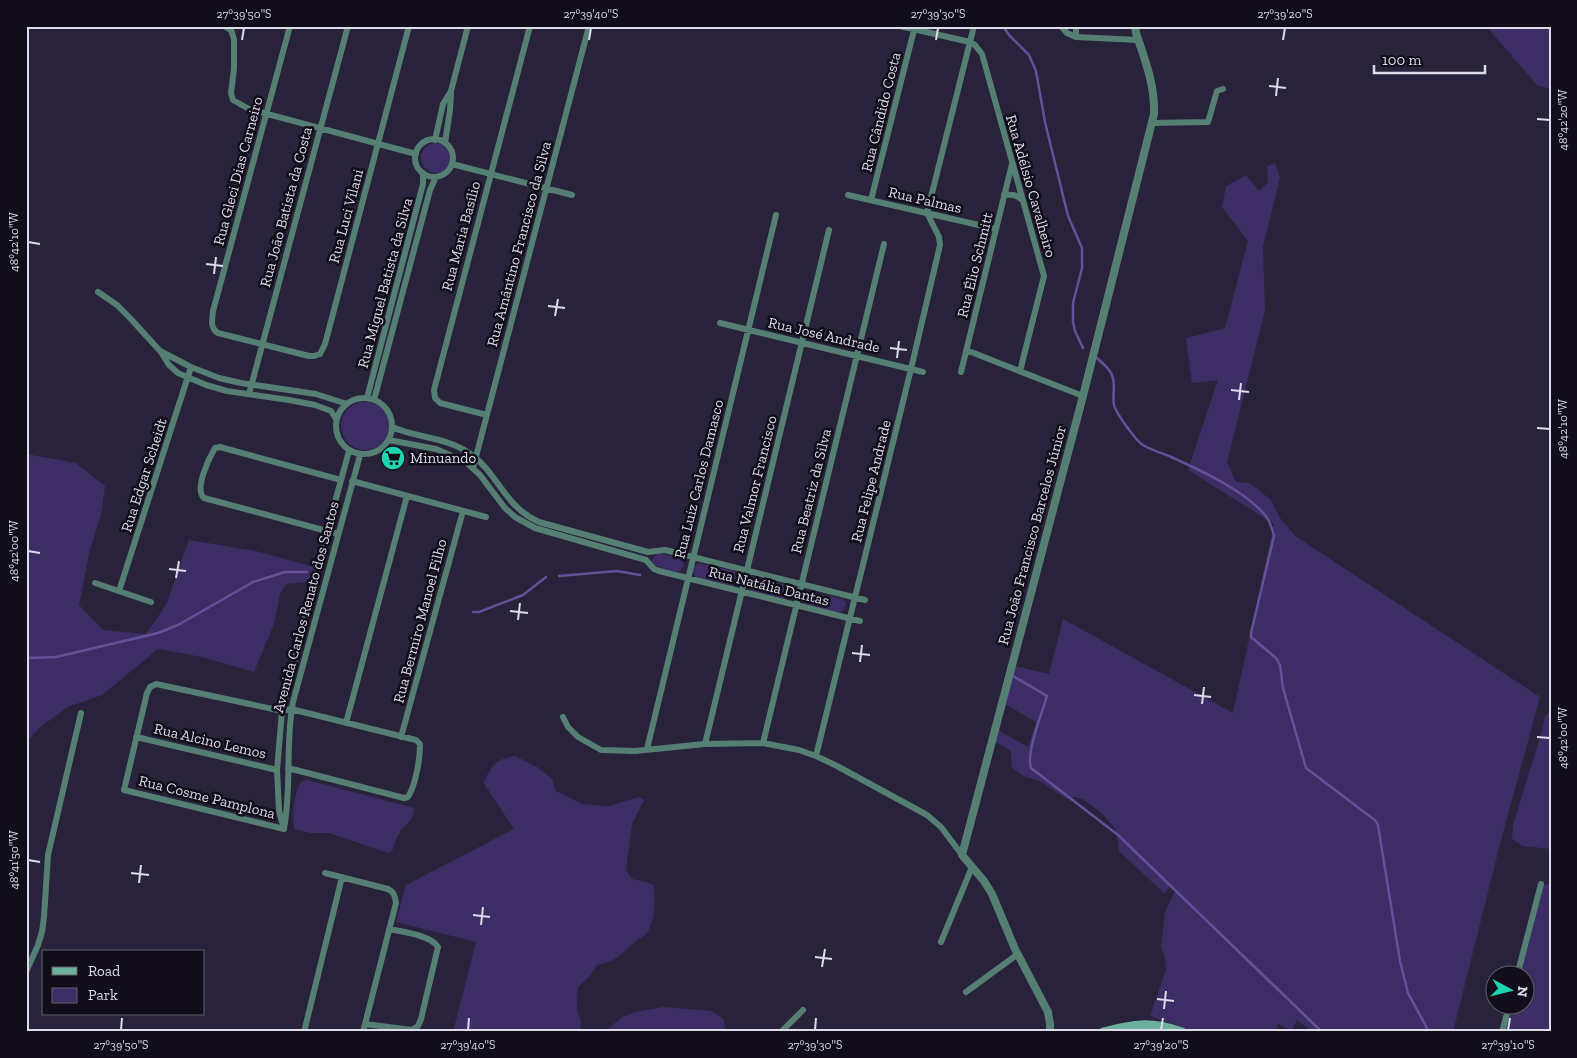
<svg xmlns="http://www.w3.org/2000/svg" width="1577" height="1058" font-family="'Zilla Slab',serif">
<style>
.green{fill:#3d2d65}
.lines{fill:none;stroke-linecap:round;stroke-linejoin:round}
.stream{stroke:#645199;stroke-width:2.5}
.minor{stroke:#557f73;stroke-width:6}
.tertiary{stroke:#557f73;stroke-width:8}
.secondary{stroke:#6bb19d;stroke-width:9}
.ticks{fill:none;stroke:#dddaea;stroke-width:2}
.labels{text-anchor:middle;stroke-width:5;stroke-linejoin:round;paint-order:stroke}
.street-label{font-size:15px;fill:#dddaea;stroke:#110e19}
.poi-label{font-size:15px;fill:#dddaea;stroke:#110e19;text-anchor:start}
.neatline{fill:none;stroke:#dddaea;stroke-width:2}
.ticks-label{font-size:12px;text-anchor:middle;fill:#dddaea}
</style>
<rect width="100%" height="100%" fill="#28233a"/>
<path class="green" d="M1486,26H1551V89L1537,85Z
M421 158a15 15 0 1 1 30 0a15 15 0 1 1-30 0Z
M1275,163L1280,178L1263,247L1265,311L1227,462L1236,482L1250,483L1271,500L1280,518L1295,536L1540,697L1500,844L1453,1032H1313L1297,1020L1292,1030L1278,1024L1275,1032H1193L1151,1016V1014L1166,969L1165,957L1161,948L1165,912L1176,889L1170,885L1165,894L1119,851L1116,830L1104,815L1083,799L1075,797L1065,798L1041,782L1024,776L1012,768L1011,751L995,742L998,730L1028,747L1036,722L1005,704L1014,666L1049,674L1063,619L1233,713L1274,524L1188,470L1218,380L1192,383L1186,338L1225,328L1248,241L1222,207L1226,186L1246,175L1259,191L1268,182L1267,166Z
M341 426a24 24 0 1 1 48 0a24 24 0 1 1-48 0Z
M26,454L76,463L105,486L101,515L90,549L79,605L103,630L146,634L166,605L189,540L256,551L314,567L310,582L286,584L280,594L274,624L254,672L202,657L158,649L102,695L68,707L39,728L26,743Z
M659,553L682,559C685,565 683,570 677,572C669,570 639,566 659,553Z
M699,563L735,571L737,574L738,580L732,586L696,577L692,571L693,567Z
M752,577L788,585L790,588L791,594L785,600L750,591L746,585L747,581Z
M806,591L843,599L846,604L844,610L840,613L804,605L800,598L801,594Z
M1551,710V849L1523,846L1512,839L1513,825L1542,731L1545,716Z
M515,756L537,767L552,779L556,791L582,804L609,806L639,797L644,800L632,824L626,870L632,879L646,882L654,885C654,899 656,919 648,931C645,937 637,939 633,943C620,957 615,961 597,965L589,977L578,987L577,1009L581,1022L580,1032H453L476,942L396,922L406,885L514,829L483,782C494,764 494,760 515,756Z
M307,780L414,808C413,822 407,822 400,832C396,837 395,844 392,851L388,853L329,833H310L294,829C292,812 293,797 301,782Z
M1551,884V1032H1504L1511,1006H1524V976L1519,975L1543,885Z
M664,1007L710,1011L723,1018L726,1032H603L623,1017L635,1012Z"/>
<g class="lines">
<path class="stream" d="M1003,26L1009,35L1029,55L1036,71L1045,122L1068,216L1082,248V268L1073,303V322L1075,331L1083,348
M1097,358C1102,363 1110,369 1112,375C1116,385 1112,395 1114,405C1116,413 1136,441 1143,445C1151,450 1162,453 1171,457C1200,470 1244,490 1265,515C1270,521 1272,528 1274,536L1251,633V637L1276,658L1280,665L1283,688L1306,768L1376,821L1378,825L1400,961L1408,993L1429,1032
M559,576L617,571L640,575
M473,612H479L523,595L546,577
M26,658L56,657L158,633L178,625L253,582L285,572H307
M1013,676L1047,696C1042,713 1026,752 1031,768L1118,835L1322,1032"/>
<path class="minor" d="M224,26L231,30L234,39V69L231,93L233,100L249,109L416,154
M290,26L213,311C212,320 210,328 218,333L309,356H314L320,354L325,344L409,26
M900,26L970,42L975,45L982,54L1044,276L1020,371
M1061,26L1067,33L1076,37L1138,40
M1076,37V26
M1152,123L1208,122L1217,91L1223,89
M415 158a19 19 0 1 1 38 0a19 19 0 1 1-38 0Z
M435,140L443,104L451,91L468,26
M445,143L450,110L451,94
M452,164L572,195
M848,195L996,229
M1004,195C1013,194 1016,195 1023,200
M871,200L914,30
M98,292L117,305L130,318L161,352L169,365L178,373L206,385L227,391L289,400L315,405L331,411L336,419
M720,323L923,372
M966,350L1083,396
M162,352L191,367L219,378L241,383L316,394L347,404
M961,372L1012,164
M249,394L348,26
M336 426a28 28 0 1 1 56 0a28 28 0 1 1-56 0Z
M367,398L423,184V173
M374,400L430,190L436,177
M487,415L440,403L435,398L434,390L530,26
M392,427C417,438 446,437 469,453C498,472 503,506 539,522L648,552
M389,440L436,449L466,462L480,475L505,508L515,517L535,528L646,560
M473,468L589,26
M352,481L486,517
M338,534L204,498C194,489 209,458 215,448L220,447L341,480
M648,552L665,550L865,600
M646,560L654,569L659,571L860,621
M95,583L151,602
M119,591L191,367
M563,717L568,727L578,737L601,750L635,751L705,744L763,743L799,750L816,756L837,766L927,815L941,827L962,855
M346,723L407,496
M136,737L277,770
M401,737L463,511
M763,743L884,244
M705,744L829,230
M647,749L776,215
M816,756L911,369L940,245L939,237L927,213L974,26
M284,828C292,786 285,743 293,702L360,455
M284,829L124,790L147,693L150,687L156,684L282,711L291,709L416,740L420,744C420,759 416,784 408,797L404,798L288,768
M284,829L279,811L277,770L282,711L327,531L349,451
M325,873L388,889C394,892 395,896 396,903L363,1032
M941,942L972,867
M26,972L38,945L42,932L44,917L48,855L81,713
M1517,976L1541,884
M966,992L1018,954
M365,1024L412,1030L418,1026L421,1019L438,947C431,935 403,932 389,929
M304,1032L342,877
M781,1032L803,1010
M1502,1032L1509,1006"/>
<path class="tertiary" d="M1050,1032V1024L1048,1012L1015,949L992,894L984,881L962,855L1083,396L1154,114C1155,85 1145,60 1136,33L1135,26"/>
<path class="secondary" d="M1103,1032C1134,1024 1150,1021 1182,1032"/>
</g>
<path class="ticks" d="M242,40L244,28M589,40L591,28M936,40L938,28M1283,40L1285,28M1269,86L1286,88M1276,96L1278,78M1537,119L1550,120M28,242L40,244M206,264L223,266M214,274L216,257M548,306L565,308M555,316L558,299M890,348L907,350M897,358L899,341M1231,390L1249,392M1239,400L1241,383M1537,428L1550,429M28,551L40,553M169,569L186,571M176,578L179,561M510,611L528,613M518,620L520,603M852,653L870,655M860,662L862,645M1194,695L1211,697M1202,704L1204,687M1537,737L1550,738M28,860L40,862M131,873L149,875M139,883L141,865M473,915L490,917M481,925L483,907M815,957L832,959M822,967L825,949M1157,999L1174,1001M1164,1009L1166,991M121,1030L122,1018M468,1030L469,1018M815,1030L816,1018M1161,1030L1163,1018M1508,1030L1510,1018"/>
<defs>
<g id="supermarket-disc" transform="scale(1.25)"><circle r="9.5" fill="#1ed5b1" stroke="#110e19"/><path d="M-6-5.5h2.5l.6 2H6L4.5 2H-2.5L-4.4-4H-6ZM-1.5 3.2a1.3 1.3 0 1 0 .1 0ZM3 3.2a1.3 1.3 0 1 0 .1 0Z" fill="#111"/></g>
</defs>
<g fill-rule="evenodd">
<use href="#supermarket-disc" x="393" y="458"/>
</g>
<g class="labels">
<g class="street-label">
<text transform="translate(881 112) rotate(-76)" y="5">Rua Cândido Costa</text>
<text transform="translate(238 171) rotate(-75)" y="5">Rua Gleci Dias Carneiro</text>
<text transform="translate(1031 186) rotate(74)" y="5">Rua Adélsio Cavalheiro</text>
<text transform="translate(925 200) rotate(13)" y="5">Rua Palmas</text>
<text transform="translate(286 207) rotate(-75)" y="5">Rua João Batista da Costa</text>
<text transform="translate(346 216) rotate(-75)" y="5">Rua Luci Vilani</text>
<text transform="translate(461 236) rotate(-75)" y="5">Rua Maria Basílio</text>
<text transform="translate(519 244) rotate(-75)" y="5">Rua Amântino Francisco da Silva</text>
<text transform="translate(975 265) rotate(-76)" y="5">Rua Élio Schmitt</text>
<text transform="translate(385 283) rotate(-75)" y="5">Rua Miguel Batista da Silva</text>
<text transform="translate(824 335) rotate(13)" y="5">Rua José Andrade</text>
<text transform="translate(144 475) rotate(-72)" y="5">Rua Edgar Scheidt</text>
<text transform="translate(699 479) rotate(-76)" y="5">Rua Luiz Carlos Damasco</text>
<text transform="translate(871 481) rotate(-76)" y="5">Rua Felipe Andrade</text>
<text transform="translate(755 484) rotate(-76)" y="5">Rua Valmor Francisco</text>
<text transform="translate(811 491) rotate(-76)" y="5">Rua Beatriz da Silva</text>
<text transform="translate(1032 535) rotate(-75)" y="5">Rua João Francisco Barcelos Júnior</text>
<text transform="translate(769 586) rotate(14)" y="5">Rua Natália Dantas</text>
<text transform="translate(306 607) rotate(-75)" y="5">Avenida Carlos Renato dos Santos</text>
<text transform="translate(420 621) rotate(-75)" y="5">Rua Bermiro Manoel Filho</text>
<text transform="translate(210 741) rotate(13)" y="5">Rua Alcino Lemos</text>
<text transform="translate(207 797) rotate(14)" y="5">Rua Cosme Pamplona</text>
</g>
<g class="poi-label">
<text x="410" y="463">Minuando</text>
</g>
</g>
<rect width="1577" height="1058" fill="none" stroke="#110e19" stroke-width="55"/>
<rect x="42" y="950" width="162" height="65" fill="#110e19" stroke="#63606d"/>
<rect x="52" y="967" width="25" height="8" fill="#6bb19d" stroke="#63606d"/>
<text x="88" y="976" font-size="15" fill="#dddaea">Road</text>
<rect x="52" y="988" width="25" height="15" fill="#3d2d65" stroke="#63606d"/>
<text x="88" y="1000" font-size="15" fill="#dddaea">Park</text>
<g transform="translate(1510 990) rotate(97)"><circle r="24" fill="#110e19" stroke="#63606d"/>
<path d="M0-4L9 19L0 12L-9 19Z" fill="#1ed5b1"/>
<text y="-8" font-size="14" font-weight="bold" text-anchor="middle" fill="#dddaea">N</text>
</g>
<path d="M1374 65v8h111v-8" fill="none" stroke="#dddaea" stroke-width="2.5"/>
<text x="1382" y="65" font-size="15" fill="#dddaea" stroke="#110e19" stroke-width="4" paint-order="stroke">100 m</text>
<rect x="28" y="28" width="1522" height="1002" class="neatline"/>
<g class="ticks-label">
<text x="244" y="18">27°39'50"S</text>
<text x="591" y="18">27°39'40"S</text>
<text x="938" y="18">27°39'30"S</text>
<text x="1285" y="18">27°39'20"S</text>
<text transform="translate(1563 120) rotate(-90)" y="4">48°42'20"W</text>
<text transform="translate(14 242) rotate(-90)" y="4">48°42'10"W</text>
<text transform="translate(1563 429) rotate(-90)" y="4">48°42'10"W</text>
<text transform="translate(14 551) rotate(-90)" y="4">48°42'00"W</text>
<text transform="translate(1563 738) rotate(-90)" y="4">48°42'00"W</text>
<text transform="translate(14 860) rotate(-90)" y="4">48°41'50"W</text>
<text x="121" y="1049">27°39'50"S</text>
<text x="468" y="1049">27°39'40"S</text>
<text x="815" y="1049">27°39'30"S</text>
<text x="1161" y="1049">27°39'20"S</text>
<text x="1508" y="1049">27°39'10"S</text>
</g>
</svg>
